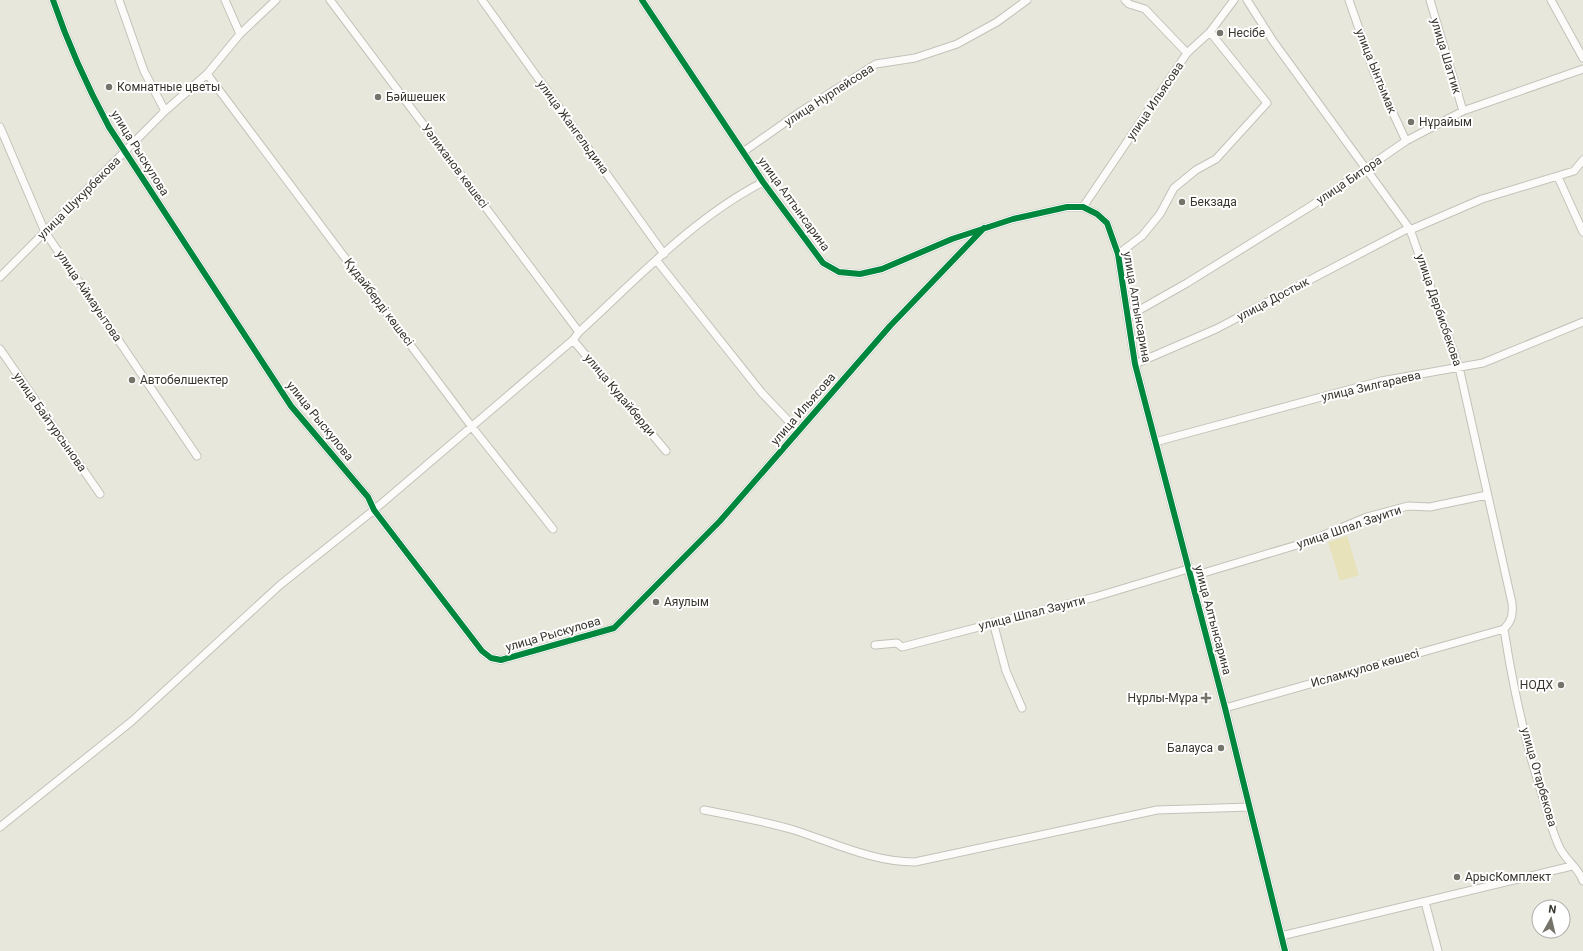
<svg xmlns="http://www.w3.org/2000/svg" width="1583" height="951" font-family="Roboto,sans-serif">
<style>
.green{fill:#e7e2ba}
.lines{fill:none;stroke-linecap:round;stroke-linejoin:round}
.street-casing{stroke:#c3c2b9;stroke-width:9}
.street{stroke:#fcfbfa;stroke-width:7}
.cycleway-casing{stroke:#fff;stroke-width:8}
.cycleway{stroke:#00873e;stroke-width:6}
.poi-dot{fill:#75736a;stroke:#fff;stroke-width:1.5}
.labels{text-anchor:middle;stroke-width:4;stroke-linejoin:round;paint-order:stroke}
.poi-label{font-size:12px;fill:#37352d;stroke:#fff;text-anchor:start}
.street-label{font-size:12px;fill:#37352d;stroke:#fff}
</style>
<rect width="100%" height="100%" fill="#e8e7dc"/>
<path class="green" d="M1347,536L1359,575L1340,581L1328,542Z"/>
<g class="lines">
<g class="street-casing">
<path id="street" d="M53,0C68,44 87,86 109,127L291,406L368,497L374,510L482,651L491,658L501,660L614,628L720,521L890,326L984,228
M119,0L144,71L165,111
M225,0L240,34
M330,0L579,332
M482,0L664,254
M642,0L763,182L823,263L839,272L860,274L882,269L952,239L1013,219L1067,207H1083L1097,214L1107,223L1118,254L1135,364L1225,708L1285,951
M1125,0L1129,4L1145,9L1187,53
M1247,0L1273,41L1409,228L1412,235L1459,367L1512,603C1513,614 1512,621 1504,629C1513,688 1526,747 1545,804C1549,817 1552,831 1558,844C1564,860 1578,866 1583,881
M1349,0L1374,72L1406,141
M1430,0L1463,111
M1551,0L1583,58
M207,74L472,427L553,529
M0,127L45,232L197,456
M743,152L800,112L876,64L915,58L957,44L997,22L1027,0
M1558,177L1583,232
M1083,207L1187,53L1210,32L1234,0
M1410,230L1482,199L1574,171L1583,160
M1118,254L1142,236L1160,214L1174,188L1196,170L1216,159L1267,103L1210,32
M657,261L762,393L798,431
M0,277L165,111L207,74L240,34L276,0
M1127,317L1187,283L1311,206L1406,141L1463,111L1583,69
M573,340L666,451
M0,349L100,494
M1135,364L1216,329L1409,228
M1155,442L1381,381L1483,363L1583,322
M1190,577L1307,542L1367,517L1408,506L1430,507L1487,495
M993,622L1006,671L1022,708
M875,645L897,643L902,647L1095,597L1188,569
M1225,708L1504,629
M704,810C735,816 764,821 794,830C834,843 873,862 915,862L1157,810L1250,807
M0,827L132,721L280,585L374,510L573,340L579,332C637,279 693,218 763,182
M1425,902L1438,951
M1281,936L1572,866"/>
</g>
<use href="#street" class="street"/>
<g class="cycleway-casing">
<path id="cycleway" d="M53,0C68,44 87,86 109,127L291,406L368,497L374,510L482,651L491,658L501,660L614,628L720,521L890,326L984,228
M642,0L763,182L823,263L839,272L860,274L882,269L952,239L1013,219L1067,207H1083L1097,214L1107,223L1118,254L1135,364L1225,708L1285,951"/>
</g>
<use href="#cycleway" class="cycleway"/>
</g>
<g class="poi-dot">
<circle cx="1220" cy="33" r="4"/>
<circle cx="109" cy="87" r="4"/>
<circle cx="378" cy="97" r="4"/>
<circle cx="1411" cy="122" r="4"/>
<circle cx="1182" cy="202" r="4"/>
<circle cx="132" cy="380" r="4"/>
<circle cx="656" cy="602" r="4"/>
<circle cx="1561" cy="685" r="4"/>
<path d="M1204 692h4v4h4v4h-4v4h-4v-4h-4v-4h4z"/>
<circle cx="1221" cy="748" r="4"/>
<circle cx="1457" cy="877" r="4"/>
</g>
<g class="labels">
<g class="poi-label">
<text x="1228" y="37">Несібе</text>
<text x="117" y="91">Комнатные цветы</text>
<text x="386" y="101">Бәйшешек</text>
<text x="1419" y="126">Нұрайым</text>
<text x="1190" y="206">Бекзада</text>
<text x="140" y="384">Автобөлшектер</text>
<text x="664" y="606">Аяулым</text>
<text x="1553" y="689" text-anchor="end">НОДХ</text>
<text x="1198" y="702" text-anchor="end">Нұрлы-Мұра</text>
<text x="1213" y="752" text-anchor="end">Балауса</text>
<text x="1465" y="881">АрысКомплект</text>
</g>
<g class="street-label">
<text transform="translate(1446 56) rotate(73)" y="4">улица Шаттик</text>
<text transform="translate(1376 71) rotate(68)" y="4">улица Ынтымак</text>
<text transform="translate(829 95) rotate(-33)" y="4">улица Нурпейсова</text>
<text transform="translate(1155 101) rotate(-56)" y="4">улица Ильясова</text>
<text transform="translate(573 127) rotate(54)" y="4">улица Жангельдина</text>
<text transform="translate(140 153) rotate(58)" y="4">улица Рыскулова</text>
<text transform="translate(455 166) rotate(53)" y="4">Уәлиханов көшесі</text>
<text transform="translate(1349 180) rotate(-34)" y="4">улица Битора</text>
<text transform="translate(79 198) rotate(-45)" y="4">улица Шукурбекова</text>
<text transform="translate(794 204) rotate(54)" y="4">улица Алтынсарина</text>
<text transform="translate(89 296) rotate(56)" y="4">улица Аймауытова</text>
<text transform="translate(1273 299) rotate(-28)" y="4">улица Достык</text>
<text transform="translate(379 302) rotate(53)" y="4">Құдайберді көшесі</text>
<text transform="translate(1137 307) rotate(80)" y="4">улица Алтынсарина</text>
<text transform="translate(1439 310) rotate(71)" y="4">улица Дербисбекова</text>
<text transform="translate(1371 386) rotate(-13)" y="4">улица Зилгараева</text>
<text transform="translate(620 395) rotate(50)" y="4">улица Кудайберди</text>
<text transform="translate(803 409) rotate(-49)" y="4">улица Ильясова</text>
<text transform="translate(320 421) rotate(51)" y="4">улица Рыскулова</text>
<text transform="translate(50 422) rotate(55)" y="4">улица Байтурсынова</text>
<text transform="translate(1349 527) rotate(-19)" y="4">улица Шпал Зауити</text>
<text transform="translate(1032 613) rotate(-14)" y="4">улица Шпал Зауити</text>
<text transform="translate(1213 620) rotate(75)" y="4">улица Алтынсарина</text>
<text transform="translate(553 634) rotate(-16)" y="4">улица Рыскулова</text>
<text transform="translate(1365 668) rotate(-16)" y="4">Исламқулов көшесі</text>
<text transform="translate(1539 777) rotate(74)" y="4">улица Отарбекова</text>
</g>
</g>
<g transform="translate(1551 919) rotate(8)"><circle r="19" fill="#ffffff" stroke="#afaeab"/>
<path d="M0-3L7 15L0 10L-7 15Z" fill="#75736a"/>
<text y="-6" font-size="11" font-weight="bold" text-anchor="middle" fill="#37352d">N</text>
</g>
</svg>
